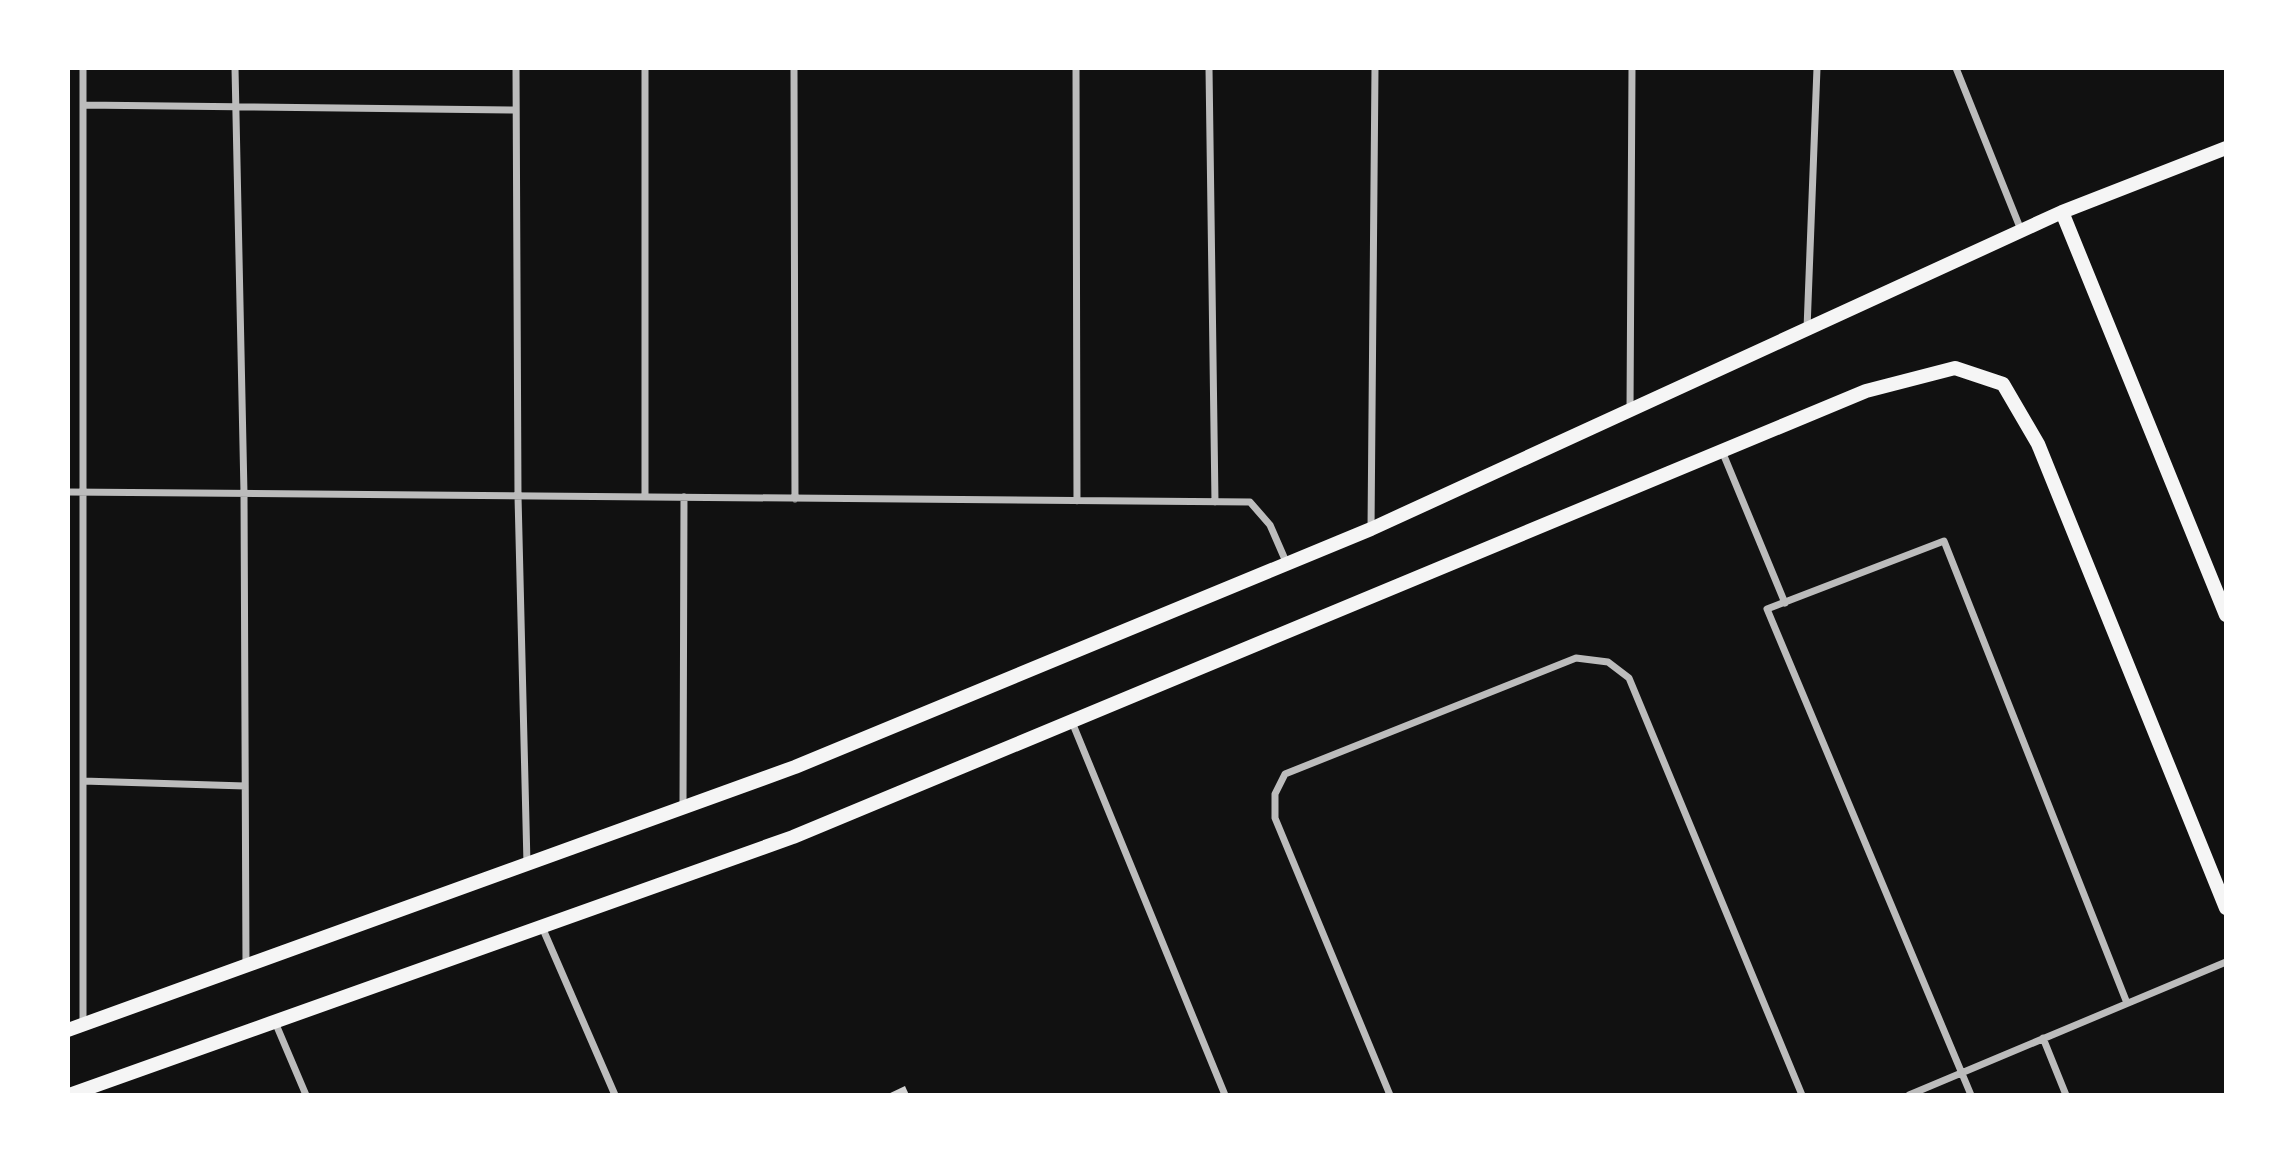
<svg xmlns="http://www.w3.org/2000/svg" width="2294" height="1163" font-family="Signika,sans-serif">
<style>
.building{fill:#d3d3d3}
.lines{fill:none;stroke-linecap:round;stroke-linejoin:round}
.minor{stroke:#bcbcbc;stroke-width:7}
.secondary{stroke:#f5f5f5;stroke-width:14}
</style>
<rect width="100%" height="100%" fill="#111"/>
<path class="building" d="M905,1086L909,1095H886Z"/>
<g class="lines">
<path class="minor" d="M83,68V1024
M235,68L244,493L246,966
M516,68L518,496L527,864
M645,68V497
M794,68L795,499
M1076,68L1077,501
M1209,68L1215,502
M1956,68L2021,230
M83,105L516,110
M1807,329L1817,68
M1630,409L1632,68
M1722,451L1785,603
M68,492L1250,502L1270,525L1287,564
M1371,529L1375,68
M1072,722L1225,1095
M83,781L245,786
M683,807L684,497
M542,927L615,1095
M275,1022L306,1095
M2043,1038L2066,1095
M1390,1095L1275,818V794L1285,774L1576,658L1608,662L1629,678L1802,1095
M1909,1095L2226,962
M1971,1095L1767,609L1944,541L2127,1003"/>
<path class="secondary" d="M2062,212L2226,615
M68,1030L795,767L1371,529L2062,212L2226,148
M69,1095L793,837L1866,391L1955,368L2003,384L2038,444L2226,908"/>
</g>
<rect width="2294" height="1163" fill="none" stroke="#ffffff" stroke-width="140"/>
</svg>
